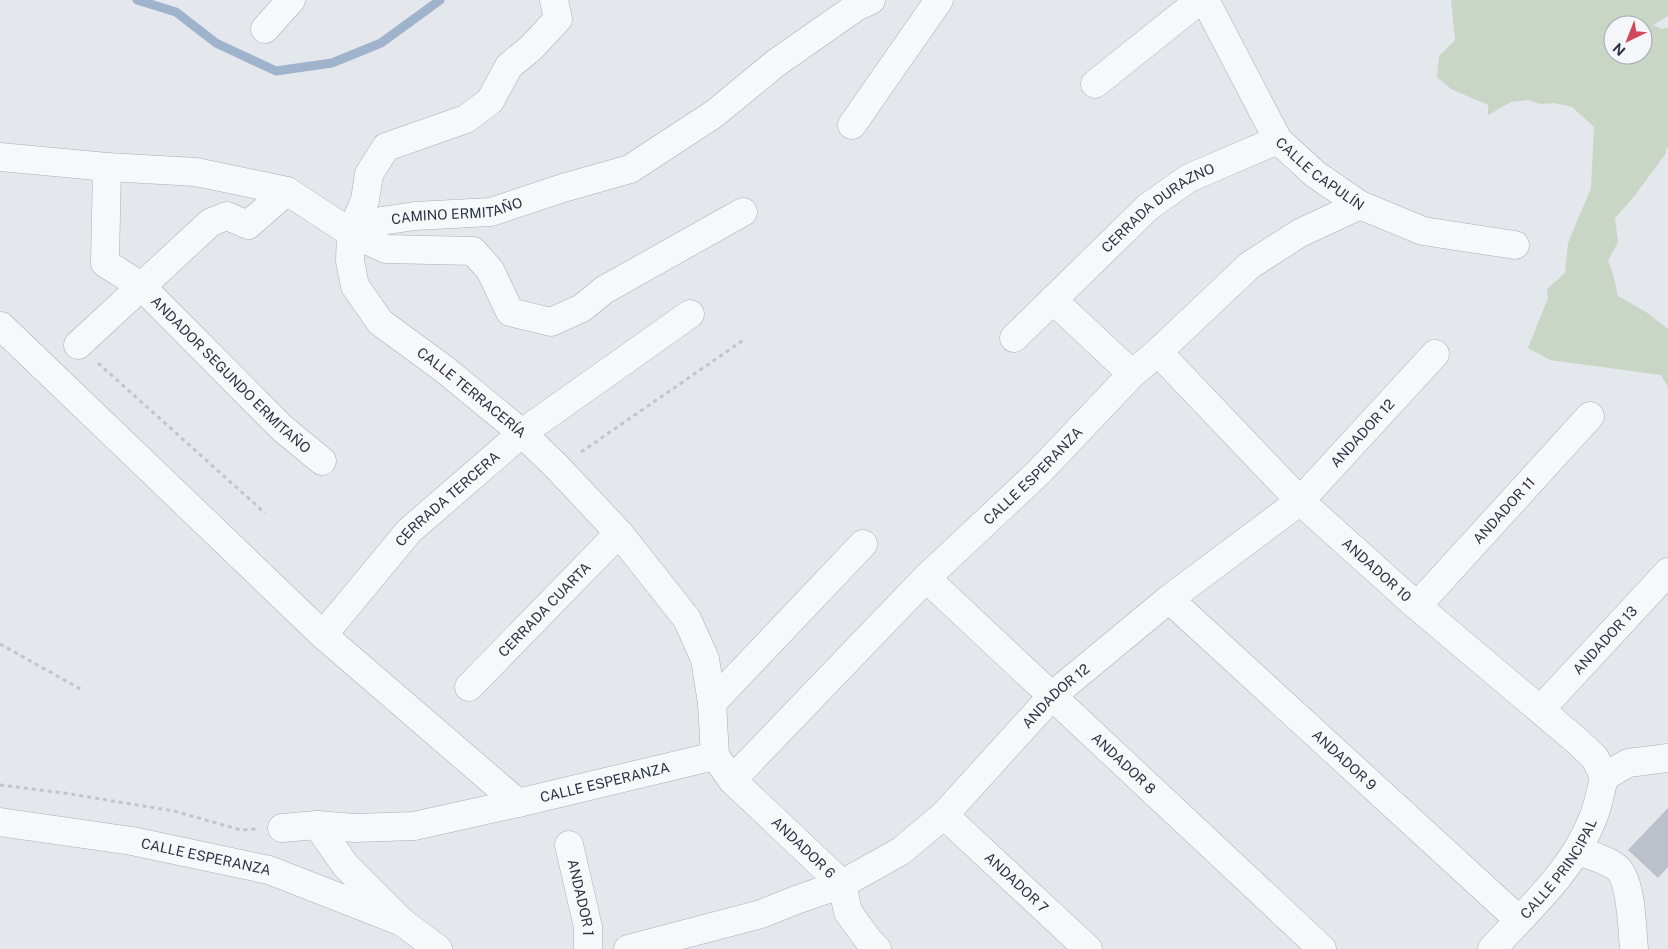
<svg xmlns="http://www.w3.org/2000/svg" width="1668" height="949" font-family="'Public Sans',sans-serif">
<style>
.green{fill:#c9d6c5;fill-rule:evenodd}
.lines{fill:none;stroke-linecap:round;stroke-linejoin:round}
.stream{stroke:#9fb4cc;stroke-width:9}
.building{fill:#bbc0ca}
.minor-casing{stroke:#a9aeb7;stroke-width:29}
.path{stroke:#c2c5cb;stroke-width:3;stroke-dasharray:4 4;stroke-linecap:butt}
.minor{stroke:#f7f8fa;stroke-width:28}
.labels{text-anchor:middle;stroke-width:5;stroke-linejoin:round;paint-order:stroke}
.street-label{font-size:14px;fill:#2b3445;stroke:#f4f6f9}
</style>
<rect width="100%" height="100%" fill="#e4e7ec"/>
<path class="green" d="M1451,0H1668V16L1653,25L1662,29L1668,27V148H1666V153L1633,198L1615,218L1618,242L1608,261L1613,274L1618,296L1646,312L1668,329V387L1661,375L1550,360L1528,348L1548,298L1547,289L1565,273L1568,243L1591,188L1594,127L1572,107L1554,103L1541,104L1527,100L1511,102L1488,115V105L1451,89L1437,77L1439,56L1455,40ZM1613,25H1643V55H1613Z"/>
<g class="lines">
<path class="stream" d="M137,0L176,12L216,43L276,71L332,63L381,43L440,0"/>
</g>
<path class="building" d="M1668,808V867L1658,878L1628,850Z"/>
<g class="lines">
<g class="minor-casing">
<g id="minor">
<path id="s1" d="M554,0L558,19L531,48L509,66L490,101L466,119L386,147L369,174L365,200L351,233L350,261L355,286L380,322L444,369L522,433L558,468L619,533L687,619L705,659L712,703L715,756L732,780L842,884L848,912L869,941L877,949"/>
<path id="s2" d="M1205,0L1278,140L1315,174L1360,205L1423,231L1515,245"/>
<path d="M265,29L291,0"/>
<path d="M1095,84L1200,0"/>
<path d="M852,125L939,0"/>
<path d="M0,157L107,167L196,172L287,191L351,233L386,249L473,251L490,270L510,312L551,322L582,308L604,290L743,212"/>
<path id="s3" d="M107,167L105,263L141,286L282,428L322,461"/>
<path id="s4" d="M351,233L381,221L415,216L491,212L563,188L630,169L714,114L776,63L856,7L871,0"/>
<path d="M1053,300L1132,374"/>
<path d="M1,326L323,635L518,803"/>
<path id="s5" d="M1014,338L1148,207L1189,178L1278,140"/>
<path d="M78,345L211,222L227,216L248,225L287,191"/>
<path id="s6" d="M1158,352L1300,501L1417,606L1576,740L1595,758L1604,777"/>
<path id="s7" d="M926,578L1322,949"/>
<path id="s8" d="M1169,599L1519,920"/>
<path id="s9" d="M1417,606L1590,416"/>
<path id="s10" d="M323,635L409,531L522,433L690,314"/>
<path id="s11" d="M469,687L619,533"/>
<path d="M712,703L863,544"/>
<path id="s12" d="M1541,709L1668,572"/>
<path d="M1604,777L1628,763L1668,758"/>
<path id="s13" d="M732,780L926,578L1039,472L1132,374L1158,352L1250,265L1300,233L1360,205"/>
<path id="s14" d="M944,815L1088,949"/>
<path id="s15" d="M0,822L132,841L269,870L402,922"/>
<path d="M317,825L346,866L402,922L438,949"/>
<path id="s16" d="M282,828L317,825L355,828L414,826L518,803L715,756"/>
<path id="s17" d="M569,845L588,927V949"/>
<path d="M1577,851C1590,855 1605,859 1616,867C1632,879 1632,930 1634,949"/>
<path id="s18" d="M628,949L761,914L796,900L842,884L901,851L944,815L1053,695L1169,599L1300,501L1435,354"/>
<path id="s19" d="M1492,949C1529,909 1573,870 1593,818C1598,806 1601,791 1604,777"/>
</g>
</g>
<path class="path" d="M98,363L265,513
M581,452L745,339
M0,644L84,691
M0,785L64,793L174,811L241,830L256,829"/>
<use href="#minor" class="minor"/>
</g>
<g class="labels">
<g class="street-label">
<text dy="5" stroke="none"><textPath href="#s2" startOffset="212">CALLE CAPULÍN</textPath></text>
<text dy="5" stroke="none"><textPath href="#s4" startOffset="109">CAMINO ERMITAÑO</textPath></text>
<text dy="5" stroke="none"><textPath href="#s5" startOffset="195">CERRADA DURAZNO</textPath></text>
<text dy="5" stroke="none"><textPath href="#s3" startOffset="265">ANDADOR SEGUNDO ERMITAÑO</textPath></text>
<text dy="5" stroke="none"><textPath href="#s1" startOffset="549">CALLE TERRACERÍA</textPath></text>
<text dy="5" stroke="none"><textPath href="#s18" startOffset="916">ANDADOR 12</textPath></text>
<text dy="5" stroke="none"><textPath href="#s13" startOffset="428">CALLE ESPERANZA</textPath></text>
<text dy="5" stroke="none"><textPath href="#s10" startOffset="185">CERRADA TERCERA</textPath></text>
<text dy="5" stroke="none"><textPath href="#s9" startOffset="129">ANDADOR 11</textPath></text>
<text dy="5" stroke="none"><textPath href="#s6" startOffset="309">ANDADOR 10</textPath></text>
<text dy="5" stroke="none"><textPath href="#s11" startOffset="108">CERRADA CUARTA</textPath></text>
<text dy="5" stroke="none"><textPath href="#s12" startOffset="94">ANDADOR 13</textPath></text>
<text dy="5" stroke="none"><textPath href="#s18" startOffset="511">ANDADOR 12</textPath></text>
<text dy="5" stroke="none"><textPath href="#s8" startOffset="238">ANDADOR 9</textPath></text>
<text dy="5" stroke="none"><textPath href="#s7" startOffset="271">ANDADOR 8</textPath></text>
<text dy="5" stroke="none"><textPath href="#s16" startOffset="328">CALLE ESPERANZA</textPath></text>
<text dy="5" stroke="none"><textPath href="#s1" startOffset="1132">ANDADOR 6</textPath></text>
<text dy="5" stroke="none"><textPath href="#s15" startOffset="209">CALLE ESPERANZA</textPath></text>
<text dy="5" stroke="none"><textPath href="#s19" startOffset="105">CALLE PRINCIPAL</textPath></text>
<text dy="5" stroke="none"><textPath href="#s14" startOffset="99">ANDADOR 7</textPath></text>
<text dy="5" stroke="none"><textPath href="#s17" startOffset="54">ANDADOR 1</textPath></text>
</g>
</g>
<g transform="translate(1628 40) rotate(223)"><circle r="24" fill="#f4f6f9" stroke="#a4a8b1"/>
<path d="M0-4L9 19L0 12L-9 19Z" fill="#d1495b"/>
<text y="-8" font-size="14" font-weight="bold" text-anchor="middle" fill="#2b3445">N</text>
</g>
</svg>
